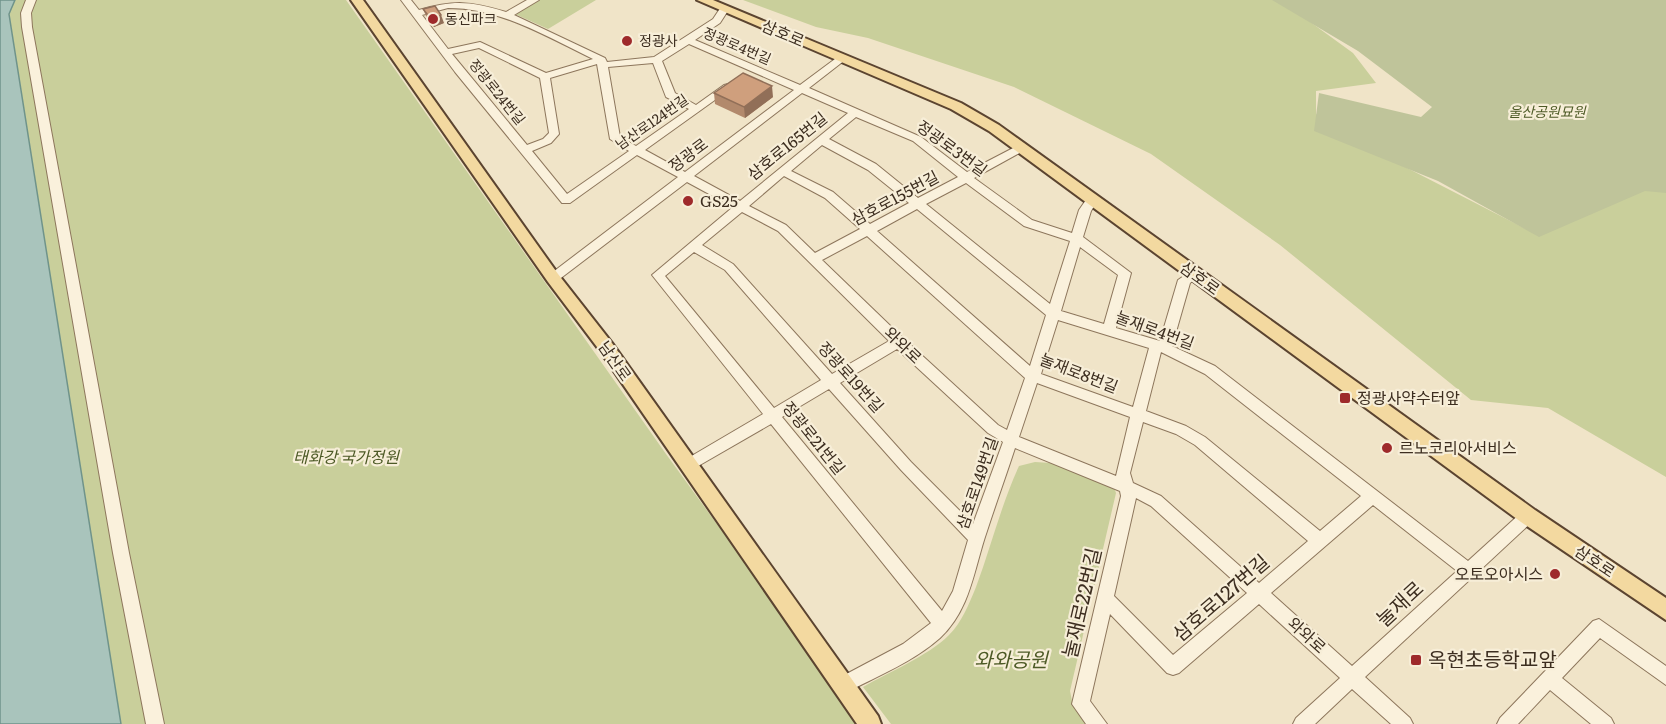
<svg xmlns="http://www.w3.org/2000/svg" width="1666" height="724" font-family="Literata,'Noto Sans KR',serif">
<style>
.green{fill:#c9cf9b}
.cemetery{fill:#bfc49a}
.water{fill:#a9c4bc;stroke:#6f938a;stroke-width:1.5}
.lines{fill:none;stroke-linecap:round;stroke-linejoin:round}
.minor-casing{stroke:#8d765c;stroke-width:2}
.major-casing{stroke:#5b4430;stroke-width:4}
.minor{fill:#faf1dc;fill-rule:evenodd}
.major{fill:#f3d9a0;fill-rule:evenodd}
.wall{fill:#b2896c}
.shaded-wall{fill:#916f58}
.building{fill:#cf9f7d;stroke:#916f58;stroke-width:1.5}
.poi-dot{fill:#9e2a2b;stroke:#f7eed8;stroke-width:2}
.labels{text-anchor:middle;stroke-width:4.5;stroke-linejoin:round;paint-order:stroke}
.far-poi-label{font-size:14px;fill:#3d2e20;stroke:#f7eed8;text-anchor:start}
.far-street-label{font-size:14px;fill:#3d2e20;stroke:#f7eed8}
.far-park-label{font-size:14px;font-style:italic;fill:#4d5a26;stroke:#f7eed8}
.street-label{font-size:16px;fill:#3d2e20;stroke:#f7eed8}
.poi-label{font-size:16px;fill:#3d2e20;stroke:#f7eed8;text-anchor:start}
.park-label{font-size:16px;font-style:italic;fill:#4d5a26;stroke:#f7eed8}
.near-street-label{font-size:20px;fill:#3d2e20;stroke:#f7eed8}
.near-park-label{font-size:20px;font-style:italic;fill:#4d5a26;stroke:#f7eed8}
.near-poi-label{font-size:20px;fill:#3d2e20;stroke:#f7eed8;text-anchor:start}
</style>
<rect width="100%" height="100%" fill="#f0e4c8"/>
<path class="green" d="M15,0H346L666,454L783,615L856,724H121L9,13Z
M540,0H596L548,29L515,14Z
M743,0H1275L1302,16L1353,53L1376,83L1316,91V114L1372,150L1528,230L1643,185H1666V477L1548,408L1471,400L1280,245L1151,154L1014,87L868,38L816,27Z
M1035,462L1051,463L1113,485L1116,493L1070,691L1073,706L1090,724H891L863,687C889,672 928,656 949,635C962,622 969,604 976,587C991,547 1001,505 1019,466Z"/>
<path class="cemetery" d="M1272,0H1666V193L1645,191L1539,237L1438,181L1314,131L1319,93L1421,117L1432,107L1358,51Z"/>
<path class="water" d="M0,0H15L9,14L121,724H0Z"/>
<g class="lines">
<g class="minor-casing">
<path id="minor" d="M26,0H36L31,13L32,27L129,553L164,724H146L113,553L22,27L21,13Z
M401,0H411L419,10C454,0 470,1 506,12L527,0H539L514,15L605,58L607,62L654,57L713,19L721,7L724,6L729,9L720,23L695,40L800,85L839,56H845V60L809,88L921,137L967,172L1017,146H1025V150L974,178L1032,220L1072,233L1079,210L1088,197H1096L1098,200L1091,211L1083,237L1131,273L1116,328L1160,341L1178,280L1191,271H1199L1201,274L1190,283L1172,346L1215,366L1468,561L1523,511L1528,509L1533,511L1536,516L1533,521L1365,677L1410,718L1413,724H1391L1352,689L1315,724H1293L1296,718L1340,678L1259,604L1179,673L1173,675L1167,673L1110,614L1090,701L1107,724H1086L1072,704L1121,496L1120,491L1015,448C1006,476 996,503 987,531C974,568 971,609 940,638C914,661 880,675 849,691L843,694L837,691L834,685L837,679L903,644L931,623L771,424L693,469L688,471L683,469L681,465L683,461L763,414L652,275L733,207L687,182L557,281H549L547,278L549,275L678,177L637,155L570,203H562L455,72ZM448,8C501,8 547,37 593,59L546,73L480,42L448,49L422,15ZM689,44L794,90L685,172L645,150L733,87L728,84L724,85L696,105L675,93L662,61ZM479,48L540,78L549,133L543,139L527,145L452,54ZM653,63L666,97L689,109L636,146L620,137L608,67ZM597,64L610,139L629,151L567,194L532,151L551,143L559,134L550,78ZM802,93L848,113L740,201L694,176ZM856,117L913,141L958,177L918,198L876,164L829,139ZM822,145L868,170L909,203L870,224L833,192L791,171ZM784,176L825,198L860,229L815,253L786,225L749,206ZM966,183L1024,226L1070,241L1050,304L926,204ZM917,209L1046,315L1030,366L877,231ZM742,212L778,231L889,341L832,374L733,264L702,245ZM867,236L1025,378L1007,430L998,425L903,338L822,260ZM1080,247L1118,275L1104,324L1061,311ZM694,252L725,270L821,380L774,408L665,276ZM1058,320L1149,348L1133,407L1041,374ZM897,349L988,433L1003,442L973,524L911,462L840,383ZM1161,352L1205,374L1361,496L1320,531L1205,437L1186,426L1146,411ZM1037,383L1130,417L1116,476L1019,437ZM829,389L901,470L968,540L953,591L942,611L782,417ZM1143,422L1176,434L1195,445L1308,541L1259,583L1161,496L1133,483L1130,473ZM1136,498L1151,506L1247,593L1173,655L1114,596ZM1373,505L1457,571L1352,666L1271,593Z
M1599,619L1666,666V685L1600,638L1562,678L1611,718L1614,724H1591L1550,690L1518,724H1497L1500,718L1593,621Z"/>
</g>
<g class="major-casing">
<path id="major" d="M351,0H363L558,274L612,343L878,716L881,724H857L600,351L548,282Z
M697,0H713L961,103L999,125L1535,510L1666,598V620L1521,522L989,131L951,109Z"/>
</g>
<use href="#minor" class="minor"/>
<use href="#major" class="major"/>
</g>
<path class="wall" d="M423,9L444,23L434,27L426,16Z
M714,93L773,97L745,118L715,104Z"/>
<path class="shaded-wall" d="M441,15L444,23L434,27L431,19Z
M772,86L773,97L745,118L744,107Z"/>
<path class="building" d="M435,6L441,15L431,19L423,9Z
M743,73L772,86L744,107L714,93Z"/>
<g class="poi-dot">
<circle cx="433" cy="19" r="6"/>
<circle cx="627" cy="41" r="6"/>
<circle cx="688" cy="201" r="6"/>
<rect x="1339" y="392" width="12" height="12" rx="3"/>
<circle cx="1387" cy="448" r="6"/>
<circle cx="1555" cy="574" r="6"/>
<rect x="1410" y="654" width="12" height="12" rx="3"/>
</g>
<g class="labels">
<g class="far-poi-label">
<text x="445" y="24">동신파크</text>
<text x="639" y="46">정광사</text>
</g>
<g class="far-street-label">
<text transform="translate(737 46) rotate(23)" y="5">정광로4번길</text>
<text transform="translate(497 92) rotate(51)" y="5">정광로24번길</text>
<text transform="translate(652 122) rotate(-35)" y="5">남산로124번길</text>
</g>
<g class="far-park-label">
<text x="1547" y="117">울산공원묘원</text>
</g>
<g class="street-label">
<text transform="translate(783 33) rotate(23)" y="6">삼호로</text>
<text transform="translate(787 146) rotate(-39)" y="6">삼호로165번길</text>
<text transform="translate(952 148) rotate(36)" y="6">정광로3번길</text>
<text transform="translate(688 155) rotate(-37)" y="6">정광로</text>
<text transform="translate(895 198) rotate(-28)" y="6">삼호로155번길</text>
<text transform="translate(1200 278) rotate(36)" y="6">삼호로</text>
<text transform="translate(1155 330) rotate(20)" y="6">눌재로4번길</text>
<text transform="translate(903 345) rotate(44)" y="6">와와로</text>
<text transform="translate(615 361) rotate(55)" y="6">남산로</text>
<text transform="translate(1079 373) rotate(21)" y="6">눌재로8번길</text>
<text transform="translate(851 377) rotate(48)" y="6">정광로19번길</text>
<text transform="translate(814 438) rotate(51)" y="6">정광로21번길</text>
<text transform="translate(977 483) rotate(-71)" y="6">삼호로149번길</text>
<text transform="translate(1595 561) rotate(34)" y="6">삼호로</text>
<text transform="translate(1307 635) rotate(42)" y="6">와와로</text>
</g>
<g class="poi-label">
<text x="700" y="207">GS25</text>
<text x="1357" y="404">정광사약수터앞</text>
<text x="1399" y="454">르노코리아서비스</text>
<text x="1543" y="580" text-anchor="end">오토오아시스</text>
</g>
<g class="park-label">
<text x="346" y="463">태화강 국가정원</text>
</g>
<g class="near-street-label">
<text transform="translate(1221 598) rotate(-41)" y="7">삼호로127번길</text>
<text transform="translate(1082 603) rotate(-77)" y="7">눌재로22번길</text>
<text transform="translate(1400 604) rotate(-43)" y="7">눌재로</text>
</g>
<g class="near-park-label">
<text x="1011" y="667">와와공원</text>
</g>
<g class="near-poi-label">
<text x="1428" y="667">옥현초등학교앞</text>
</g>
</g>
</svg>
